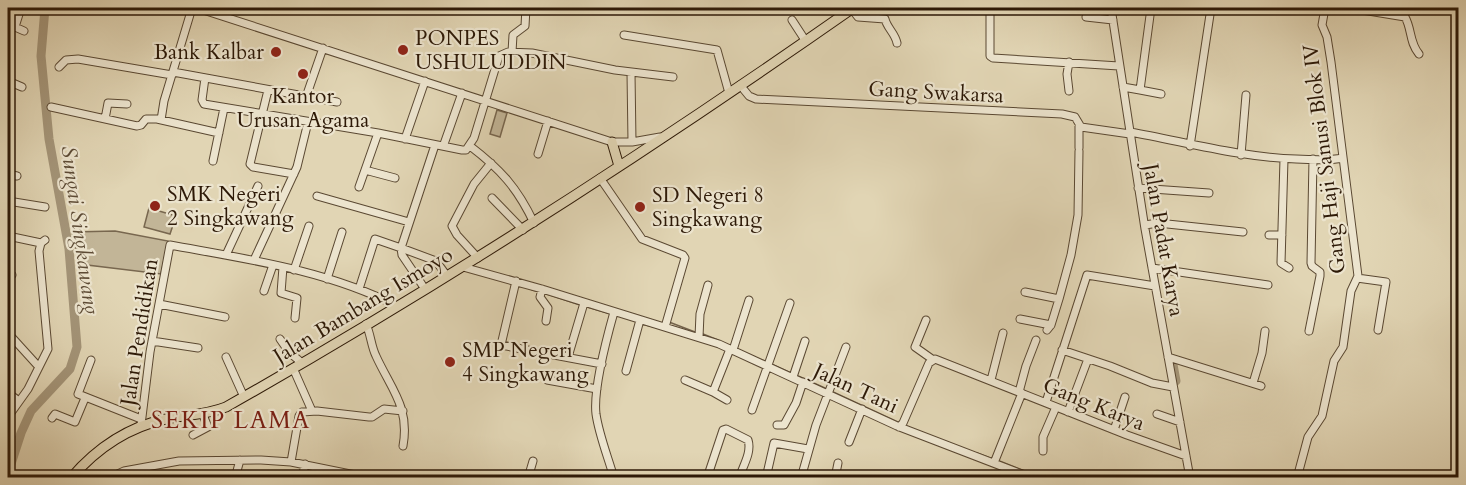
<svg xmlns="http://www.w3.org/2000/svg" width="1466" height="485" font-family="Cardo,serif">
<style>
.green{fill:#c2b597;stroke:#78674f;stroke-width:1.5}
.lines{fill:none;stroke-linecap:round;stroke-linejoin:round}
.stream{stroke:#74634b;stroke-width:1.5}
.river{stroke:#a49579;stroke-width:9}
.minor-casing{stroke:#5a4832;stroke-width:9}
.major-casing{stroke:#2d1907;stroke-width:11}
.minor{stroke:#ece4ce;stroke-width:7}
.major{stroke:#e1d5b4;stroke-width:9}
.poi-dot{fill:#8f2418;stroke:#ece4ce;stroke-width:2}
.labels{text-anchor:middle;stroke-width:4.5;stroke-linejoin:round;paint-order:stroke}
.poi-label{font-size:21px;fill:#2d1907;stroke:#ece4ce;text-anchor:start}
.street-label{font-size:21px;fill:#2d1907;stroke:#ece4ce}
.water-label{font-size:22px;font-style:italic;fill:#5d4b35;stroke:#ece4ce}
.quarter-label{font-size:24px;letter-spacing:1.5px;fill:#7a1f14;stroke:#ece4ce}
</style>
<rect width="100%" height="100%" fill="#e1d5b4"/>
<filter id="stains"><feTurbulence type="fractalNoise" baseFrequency=".00333" numOctaves="4"/><feColorMatrix values="0 0 0 0 .2 0 0 0 0 .09 0 0 0 0 .02 0 0 0 .5 -.17"/></filter>
<radialGradient id="worn" r=".72"><stop offset=".6" stop-color="#630" stop-opacity="0"/><stop offset="1" stop-color="#630" stop-opacity=".3"/></radialGradient>
<path class="green" d="M497,110L507,113L500,137L490,134Z
M149,208L176,216L170,234L144,227Z
M115,231L168,241L161,274L79,264L72,232Z"/>
<g class="lines">
<path class="stream" d="M532,290L540,292
M544,293L580,305
M587,307L611,314
M669,322L695,332
M641,324L654,327
M703,334L718,340
M771,364L791,373
M796,375L827,389
M831,391L900,423
M977,453L993,459
M997,460L1043,478"/>
<path class="river" d="M1172,359L1176,381
M8,473L21,433L31,411L70,369L77,347L69,249L49,139L41,56L45,8"/>
<g class="minor-casing">
<path id="minor" d="M197,8L612,142H632L660,137
M851,8L858,17L885,19C887,28 895,33 897,43
M990,8V56L993,58L1119,66
M1111,8L1145,229L1190,478
M1350,8L1405,17C1412,29 1409,42 1419,54
M1086,17L1113,20
M792,20L805,40
M8,25L15,27L21,8
M15,27L24,31
M624,35L717,50L729,93
M512,52L513,35L525,26L526,8
M59,67L66,60L78,59L172,75
M173,72L337,102
M631,73L632,142
M205,78L202,100L204,104L378,133L462,150H466L474,138L499,56L508,52L532,53L615,70L673,77
M8,81L22,87
M740,85L749,96L756,99L1062,114L1075,117L1081,127L1130,134
M1123,87L1140,90L1151,8
M268,90L250,164L253,167L294,174
M1140,90L1161,94
M1069,91L1067,74L1069,62
M306,97L323,48
M51,107L137,126L141,125L146,119H157L219,133
M105,119L108,103L127,104
M161,120L164,101L192,8
M1079,126V148
M1130,132C1186,142 1239,157 1296,159C1312,160 1328,161 1343,158
M378,133L365,170L395,178
M405,139L425,81
M444,144L462,93
M435,145L401,248L436,261L447,276
M470,146C500,169 517,187 534,223
M1190,146L1211,8
M538,154L548,121
M1241,155L1246,95
M1284,159L1281,263L1289,268
M213,161L224,108
M8,174L17,176
M600,178L642,239L683,255L685,258L665,327
M359,187L365,170
M1138,188L1209,193
M317,196L409,222
M492,198L523,230
M8,201L45,207
M1145,225L1158,223L1243,232
M1269,235H1282
M8,236L41,243
M226,255L258,186
M478,258L457,235L452,226L474,184L491,163
M254,260L297,167L308,122
M283,267L281,293L297,298L295,318
M463,267L542,289L719,344L897,426L1032,478
M1152,268L1268,285
M294,270L309,226
M8,273L12,275
M1357,278L1386,282L1378,330
M327,279L342,232
M516,281L501,345L602,364
M359,289L375,239L401,248L402,255L425,289
M542,289L540,297L548,308L546,321
M264,291L273,265
M1025,292L1059,299
M159,304L225,317
M614,312C607,337 593,389 596,414C599,435 608,457 614,478
M1020,319L1051,325
M926,320L915,347L932,359
M366,324C371,335 371,346 376,356C391,389 410,407 403,446
M1047,330L1051,325L1059,299L1071,255L1078,215L1079,151
M1309,331L1320,276V272L1312,266L1311,263L1313,159
M8,333L38,366
M699,337L700,314L708,285
M280,339L289,352L302,363
M152,341L198,348
M733,350L749,300
M1062,350L1110,366L1152,383L1173,387
M226,357L244,397
M568,357L584,303
M1168,357L1261,386
M91,360L78,394L141,419
M293,368L312,411
M626,371L640,320
M793,377L805,341
M547,380L597,389
M685,380L713,392
M991,380L1003,333
M1253,383L1262,353L1265,331
M1019,392L1026,366L1036,340
M8,393L19,401
M727,400L713,392L730,349
M1046,402L1087,275L1155,286
M752,410L790,303
M1068,412L1088,359
M1157,414L1180,422
M8,417L28,389L48,349L39,251L41,243L45,240
M52,418L55,414L75,422L85,398
M141,425L150,352L170,245C246,259 327,270 397,306
M777,425H784L796,403L803,382
M899,427L903,423L929,363L935,359L1127,435L1186,456
M1114,430L1125,397
M193,435L208,427L203,415
M849,442L862,409
M1043,451V437L1056,407
M291,462L299,416L302,412L317,411L369,417H372L384,409L403,411
M994,463L1022,393
M109,478L124,471L179,461L261,460L291,462L370,478
M235,478L240,460
M302,478L305,464
M528,478L533,461
M707,478L723,430L726,429L748,440C752,452 743,466 739,478
M766,478L774,443L808,449
M801,478L816,425L846,347
M835,478L838,463
M1297,478L1308,437L1322,416L1334,361L1343,347L1351,291L1358,276L1331,62L1327,37L1322,25L1325,8"/>
</g>
<g class="major-casing">
<path id="major" d="M612,142L619,166
M71,478C96,449 128,427 166,419C186,415 206,415 226,407C442,285 650,150 853,8"/>
</g>
<use href="#minor" class="minor"/>
<use href="#major" class="major"/>
</g>
<g class="poi-dot">
<circle cx="403" cy="50" r="6"/>
<circle cx="276" cy="52" r="6"/>
<circle cx="303" cy="74" r="6"/>
<circle cx="155" cy="206" r="6"/>
<circle cx="640" cy="207" r="6"/>
<circle cx="450" cy="362" r="6"/>
</g>
<g class="labels">
<g class="poi-label">
<text x="415" y="45">PONPES<tspan x="415" dy="24">USHULUDDIN</tspan></text>
<text x="264" y="59" text-anchor="end">Bank Kalbar</text>
<text x="303" y="103" text-anchor="middle">Kantor<tspan x="303" dy="24">Urusan Agama</tspan></text>
<text x="167" y="201">SMK Negeri<tspan x="167" dy="24">2 Singkawang</tspan></text>
<text x="652" y="202">SD Negeri 8<tspan x="652" dy="24">Singkawang</tspan></text>
<text x="462" y="357">SMP Negeri<tspan x="462" dy="24">4 Singkawang</tspan></text>
</g>
<g class="street-label">
<text transform="translate(936 92) rotate(3)" y="7">Gang Swakarsa</text>
<text transform="translate(1324 159) rotate(-97)" y="7">Gang Haji Sanusi Blok IV</text>
<text transform="translate(1164 240) rotate(80)" y="7">Jalan Padat Karya</text>
<text transform="translate(363 305) rotate(-31)" y="7">Jalan Bambang Ismoyo</text>
<text transform="translate(139 332) rotate(-81)" y="7">Jalan Pendidikan</text>
<text transform="translate(856 388) rotate(25)" y="7">Jalan Tani</text>
<text transform="translate(1094 404) rotate(22)" y="7">Gang Karya</text>
</g>
<g class="water-label">
<text transform="translate(81 230) rotate(82)" y="8">Sungai Singkawang</text>
</g>
<g class="quarter-label">
<text x="231" y="428">SEKIP LAMA</text>
</g>
</g>
<rect width="1466" height="485" fill="none" stroke="#e1d5b4" stroke-width="30"/>
<rect x="9" y="9" width="1448" height="467" fill="none" stroke="#2d1907" stroke-width="3"/>
<rect x="15" y="15" width="1436" height="455" fill="none" stroke="#2d1907" stroke-width="1.5"/>
<rect width="100%" height="100%" filter="url(#stains)"/>
<rect width="100%" height="100%" fill="url(#worn)"/>
</svg>
